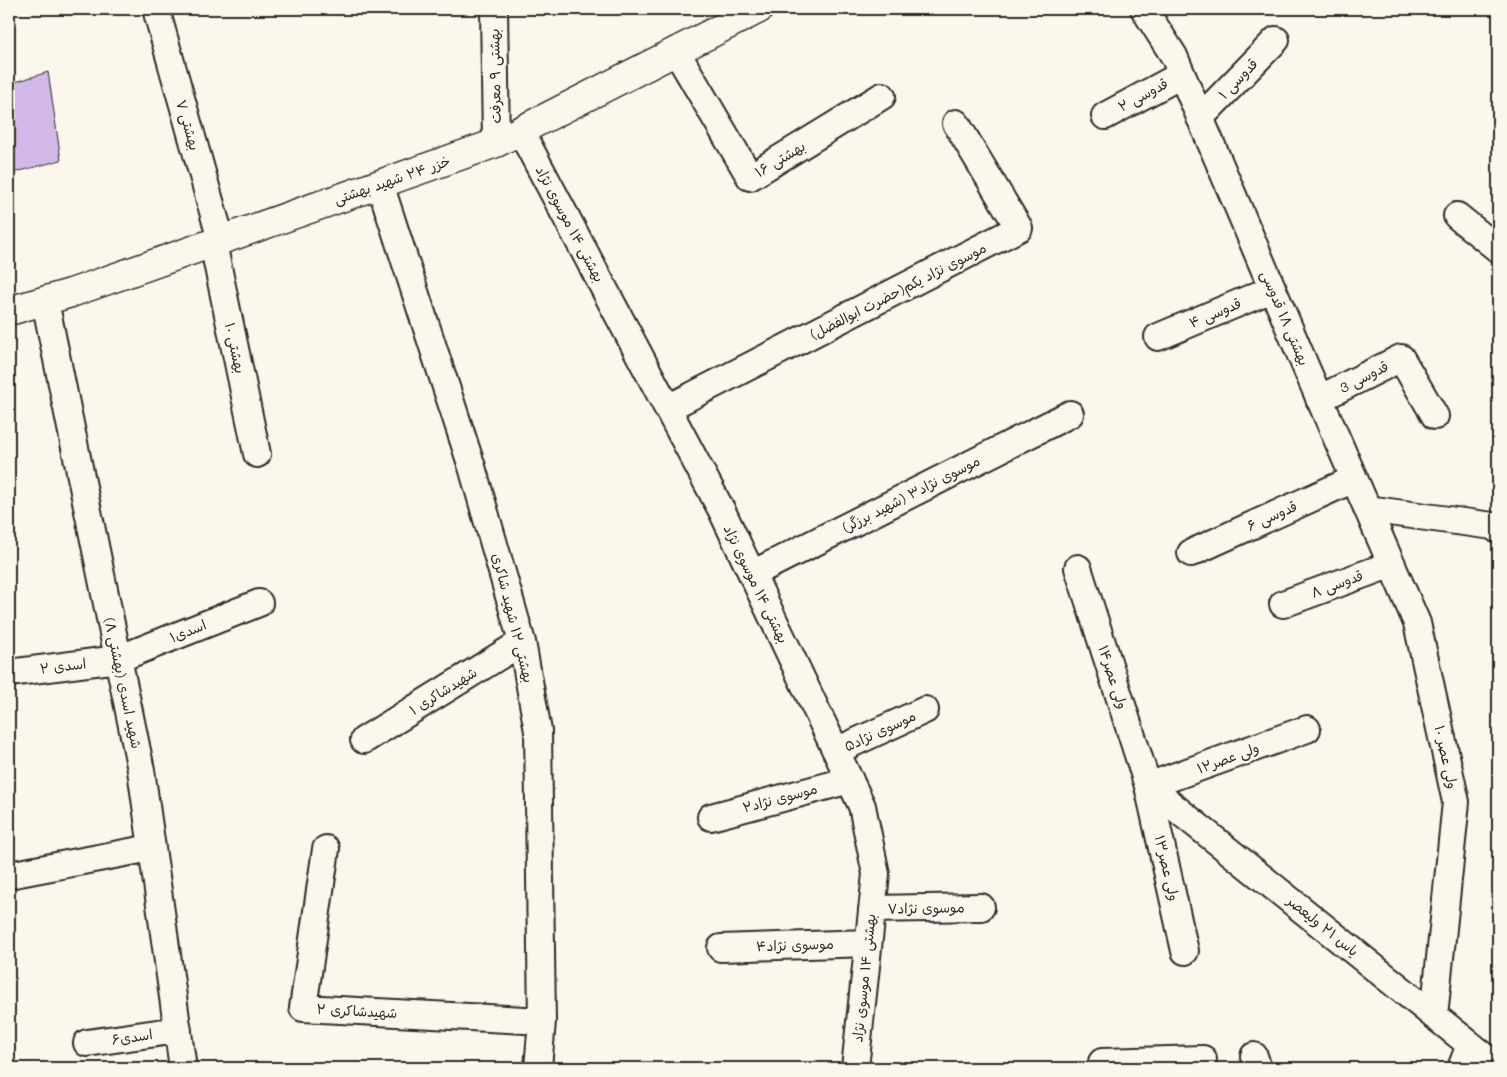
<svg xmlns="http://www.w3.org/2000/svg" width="1507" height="1077" font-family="Mali,'Playpen Sans Arabic',sans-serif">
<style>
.building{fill:#d3b9e7;stroke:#2b2b2b}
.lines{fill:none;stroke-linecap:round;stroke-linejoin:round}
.street-casing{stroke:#2b2b2b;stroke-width:30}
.secondary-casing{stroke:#2b2b2b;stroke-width:31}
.street{stroke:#fbf7ec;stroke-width:26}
.secondary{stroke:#fbf7ec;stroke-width:28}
.labels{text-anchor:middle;stroke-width:5;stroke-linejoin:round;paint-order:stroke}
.street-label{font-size:14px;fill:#2b2b2b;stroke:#fbf7ec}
</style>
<rect width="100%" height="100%" fill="#fbf7ec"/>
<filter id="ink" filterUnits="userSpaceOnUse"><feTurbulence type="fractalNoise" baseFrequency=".02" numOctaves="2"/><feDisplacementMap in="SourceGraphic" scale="10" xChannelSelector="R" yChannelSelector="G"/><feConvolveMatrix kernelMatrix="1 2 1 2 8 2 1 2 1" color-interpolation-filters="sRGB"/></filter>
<g filter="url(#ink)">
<path class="building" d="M48,72L61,160L9,174V84Z"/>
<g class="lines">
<g class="street-casing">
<path id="street" d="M156,9L221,240
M494,9L496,143
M1144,9L1174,56L1307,370L1417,623L1456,802L1434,1016
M676,51L750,177L882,96
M1105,116L1181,75
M1200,118L1276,40
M520,130L722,511L862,806L876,874L855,1068
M380,184L472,467L522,642L538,731L542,1021L538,1068
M1457,216L1498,249
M213,243L257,454
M45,301L141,770L183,1068
M1158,337L1272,289
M1319,399L1401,358L1435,416
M668,408L1019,228L956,123
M1367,509L1493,526L1498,530
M1191,553L1354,479
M1078,568L1148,786L1185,951
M752,574L1070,414
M1283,604L1392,564
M9,673L118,659L259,603
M364,740L522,642
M836,751L925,710
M1148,786L1498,1067
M1148,786L1307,729
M711,817L850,780
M326,849L303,1008L542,1021
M9,875L151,848
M872,909L981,907
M721,948L868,943
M87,1043L178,1030
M1254,1056L1258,1068
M1101,1068L1102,1062L1203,1059
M1461,1068L1470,1045"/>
</g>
<g class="secondary-casing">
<path id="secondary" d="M9,311L71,293L496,143L759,9"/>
</g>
<use href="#street" class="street"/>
<use href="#secondary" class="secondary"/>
</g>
</g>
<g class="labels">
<g class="street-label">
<text transform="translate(495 76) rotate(-91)" y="5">بهشتی ۹ معرفت</text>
<text transform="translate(1238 79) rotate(-46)" y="5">قدوسی ۱</text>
<text transform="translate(1143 95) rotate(-28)" y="5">قدوسی ۲</text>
<text transform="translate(188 125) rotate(74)" y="5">بهشتی ۷</text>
<text transform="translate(780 159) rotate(-31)" y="5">بهشتی ۱۶</text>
<text transform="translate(392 180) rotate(-19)" y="5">خزر ۲۴ شهید بهشتی</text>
<text transform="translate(570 224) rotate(62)" y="5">بهشتی ۱۴ موسوی نژاد</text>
<text transform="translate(898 291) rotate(-27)" y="5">موسوی نژاد یکم(حضرت ابوالفضل)</text>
<text transform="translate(1215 313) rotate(-23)" y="5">قدوسی ۴</text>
<text transform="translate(1285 318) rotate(67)" y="5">بهشتی ۱۸ قدوسی</text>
<text transform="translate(235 348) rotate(78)" y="5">بهشتی ۱۰</text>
<text transform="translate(1364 377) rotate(-27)" y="5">قدوسی 3</text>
<text transform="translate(911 494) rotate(-27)" y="5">موسوی نژاد۳ (شهید برزگر)</text>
<text transform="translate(1272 516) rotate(-24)" y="5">قدوسی ۶</text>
<text transform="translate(756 584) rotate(64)" y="5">بهشتی ۱۴ موسوی نژاد</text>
<text transform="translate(1337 584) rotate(-20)" y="5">قدوسی ۸</text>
<text transform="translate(513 618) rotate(76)" y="5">بهشتی ۱۲ شهید شاکری</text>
<text transform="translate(188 631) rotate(-22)" y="5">اسدی۱</text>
<text transform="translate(63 666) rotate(-7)" y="5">اسدی ۲</text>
<text transform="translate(1113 677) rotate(72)" y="5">ولی عصر۱۴</text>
<text transform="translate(123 683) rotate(78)" y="5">شهید اسدی (بهشتی ۸)</text>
<text transform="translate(443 691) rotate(-32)" y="5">شهیدشاکری ۱</text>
<text transform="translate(880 731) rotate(-25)" y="5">موسوی نژاد۵</text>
<text transform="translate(1446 757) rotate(78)" y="5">ولی عصر ۱۰</text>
<text transform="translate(1228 758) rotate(-20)" y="5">ولی عصر۱۲</text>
<text transform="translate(780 798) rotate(-15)" y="5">موسوی نژاد۲</text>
<text transform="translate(1167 868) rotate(77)" y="5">ولی عصر۱۳</text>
<text transform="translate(926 908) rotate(-1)" y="5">موسوی نژاد۷</text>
<text transform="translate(1323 926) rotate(39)" y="5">یاس ۲۱ ولیعصر</text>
<text transform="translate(795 945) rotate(-2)" y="5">موسوی نژاد۴</text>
<text transform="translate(864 978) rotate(-84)" y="5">بهشتی ۱۴ موسوی نژاد</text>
<text transform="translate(357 1011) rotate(3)" y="5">شهیدشاکری ۲</text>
<text transform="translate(132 1037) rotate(-8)" y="5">اسدی۶</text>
</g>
</g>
<rect width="1507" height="1077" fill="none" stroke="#fbf7ec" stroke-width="30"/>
<rect x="15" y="15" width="1477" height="1047" fill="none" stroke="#2b2b2b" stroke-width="2" filter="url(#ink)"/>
</svg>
